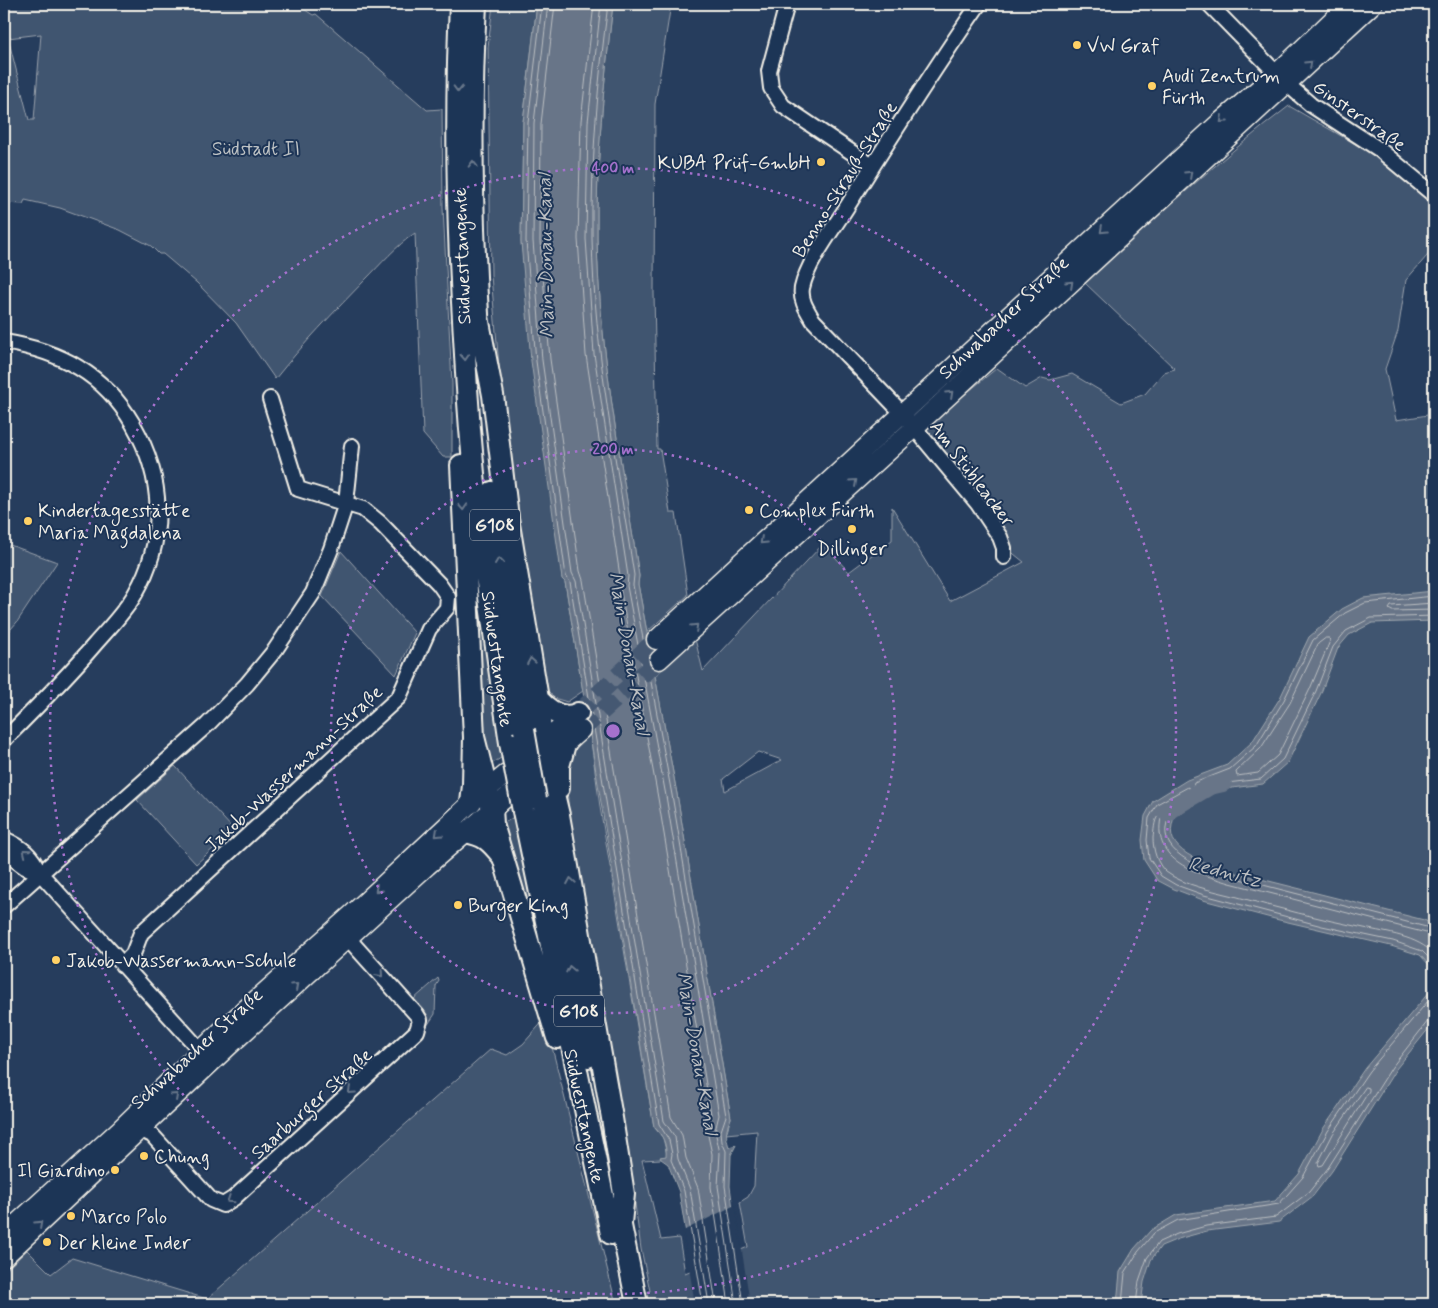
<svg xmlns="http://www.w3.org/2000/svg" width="1438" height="1308" font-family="Mynerve,sans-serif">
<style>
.green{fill:#40546f;stroke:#9aa2ac;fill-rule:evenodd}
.water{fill:#677588;stroke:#9fa7ae}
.pier{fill:#263d5d}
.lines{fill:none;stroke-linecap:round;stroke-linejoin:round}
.shore{stroke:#bcbfc2;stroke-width:1}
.river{stroke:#677588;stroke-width:18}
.major-tunnel{stroke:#455872;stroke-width:18;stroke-dasharray:18 9;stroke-linecap:butt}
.minor-casing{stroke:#f4f1e8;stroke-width:18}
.major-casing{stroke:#f4f1e8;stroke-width:21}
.highway-casing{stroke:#f4f1e8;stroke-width:24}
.minor{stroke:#1d3557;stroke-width:14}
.major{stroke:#1d3557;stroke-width:18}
.highway{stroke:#1d3557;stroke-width:20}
.highway-bridge-casing{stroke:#f4f1e8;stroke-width:24;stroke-linecap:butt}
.highway-bridge{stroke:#1d3557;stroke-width:20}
.oneway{stroke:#68778a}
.ring{fill:none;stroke:#a571cd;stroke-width:2.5;stroke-dasharray:2.5 5}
.poi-dot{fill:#ffd166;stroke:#1d3557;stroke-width:2}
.labels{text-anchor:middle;stroke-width:4;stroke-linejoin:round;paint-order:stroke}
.shield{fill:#1d3557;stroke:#b4b9bc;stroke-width:1}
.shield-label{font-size:18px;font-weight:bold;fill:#f4f1e8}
.poi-label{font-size:19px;fill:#f4f1e8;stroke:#1d3557;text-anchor:start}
.street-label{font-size:19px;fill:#f4f1e8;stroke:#1d3557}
.park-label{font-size:19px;fill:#bec2c4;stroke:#1d3557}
.water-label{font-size:20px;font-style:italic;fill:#bcbfc2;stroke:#1d3557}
.centre{fill:#a571cd;stroke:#1d3557;stroke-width:2.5}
.ring-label{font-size:15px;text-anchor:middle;font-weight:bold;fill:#a571cd;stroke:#1d3557;stroke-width:4;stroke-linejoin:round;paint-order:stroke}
</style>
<rect width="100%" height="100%" fill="#263d5d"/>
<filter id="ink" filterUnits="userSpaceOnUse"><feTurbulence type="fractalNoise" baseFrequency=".02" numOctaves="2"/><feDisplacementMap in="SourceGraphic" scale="10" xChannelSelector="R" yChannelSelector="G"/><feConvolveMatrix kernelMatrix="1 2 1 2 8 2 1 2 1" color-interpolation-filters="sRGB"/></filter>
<g filter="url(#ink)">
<path class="green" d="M4,4H296L313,15L316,14L427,110L442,109L443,208L452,384V457H443L423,434L415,233C396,246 381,264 365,280C334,312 303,344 275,379L236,323L197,283L163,254H159L151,246L120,230L60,208L25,200L23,204L4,203ZM41,34L34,120H29L8,38Z
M493,4H537L523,122L521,242L562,578L565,582L583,691L567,702L554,698L545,687L507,455L491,276L488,48Z
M613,4H671L655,104L654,293L657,449H660L670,513H676L688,595L647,632L638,584L639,576C622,464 599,351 597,238C596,159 604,82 613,4Z
M1289,106L1385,161L1414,183L1434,202V248L1406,280L1398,331L1385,369L1396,420L1434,414V1304H618L650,1291L641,1249L624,1122L618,1121L569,829L567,777L571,755L583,740L590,734L600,807L654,1127L663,1138L667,1155L666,1157H661V1159L642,1160L661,1240L679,1238L685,1273L748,1247L740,1202L748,1197L754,1186L757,1131L726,1134L731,1118L677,794L655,676L695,639L703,671L823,544L849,572L892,540V507L950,601L1024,562L999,542L946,473L912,438L997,368L1025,388L1042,378L1050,380L1072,374L1121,403L1145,394L1164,372L1175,369L1085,283C1151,222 1217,161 1289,106ZM758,752L782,760L725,791L723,779Z
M468,479L504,756L493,763L489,762L485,755Z
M10,545L57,562L17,622L4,637V550Z
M341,551L415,633L396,675L322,596Z
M175,766L234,830L196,864L137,800Z
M515,816L540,948L500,826Z
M438,978L439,981L436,986L435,1014L427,1026L426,1020L414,1002V999Z
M545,1019L616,1304H4V1272L27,1250L51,1274L72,1258L207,1299L491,1049L507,1055L523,1044Z"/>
<path class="water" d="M537,4H613C604,82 596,159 597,238C599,351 622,464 639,576L638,584L677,794L731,1118C726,1128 725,1135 729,1147L736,1145L731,1155L730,1186L738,1248L698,1304L679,1192L668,1164L661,1159L660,1157L666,1156C667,1145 663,1135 654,1127L565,582L562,579L531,361L521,242L523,122Z
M1434,591V621L1372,623L1349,635L1338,648L1321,693L1288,762L1263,784L1193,793C1185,802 1174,812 1172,825C1165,854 1212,865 1233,872L1424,920L1434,925V1022L1396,1069L1332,1171L1313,1196L1279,1222L1207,1231L1178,1239L1161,1246L1151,1260L1144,1282L1141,1304H1117L1120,1272L1134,1249L1151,1230L1176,1215L1275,1201L1299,1174L1323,1129L1365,1068L1431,990L1433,969L1420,955L1391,946L1275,919L1203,900L1174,889L1157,880L1144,860L1142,840L1145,816L1153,801L1187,780L1227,765L1252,742L1280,698L1309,637L1342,609L1363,598Z"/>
<path class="pier" d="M735,1205L750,1304H695L683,1231Z"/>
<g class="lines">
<path class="shore" d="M542,4L528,123L526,241L536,361L566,576L570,582L659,1124L669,1140L672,1154L671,1160L684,1191L703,1304
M548,4L534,123L533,241L542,360L572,573L576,581L664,1121L675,1137L678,1159L690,1189L709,1304
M555,4L541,124L540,241L550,359L580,571L583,580L671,1117L682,1135L686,1158L698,1188L716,1304
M594,4L581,121L578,239L586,355L620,576V587L658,798L711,1114L707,1131L712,1154L711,1187L729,1304
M601,4L588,122L586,239L594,354L628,576L627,586L666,796L719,1115L715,1131L720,1153L718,1186L736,1304
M608,4C598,81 591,159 592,238C594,351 617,464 634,575L633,585L672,795L726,1116L721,1131L722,1142L726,1151L725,1186L743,1304
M1434,596L1365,603L1345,613L1313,640L1284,700L1256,746L1230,769L1194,783L1193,787L1261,779L1283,759L1316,691L1333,647L1346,631L1371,618L1434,616
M1434,603L1391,606L1389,609L1392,611L1434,610
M1326,638H1329L1330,641L1310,689L1278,755L1258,773L1237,776L1236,772L1261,748L1290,703L1318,644Z
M1434,929L1232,877C1208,870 1157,856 1167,822C1170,810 1181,800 1189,790L1188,787L1157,804L1149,818L1147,840L1149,858L1161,876L1176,885L1204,895L1322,926L1393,941L1422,951L1434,963
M1434,935L1230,883C1197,873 1152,862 1161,818L1158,816C1154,821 1154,831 1153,838C1153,850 1157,864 1166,872C1183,885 1214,891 1234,896C1277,908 1320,919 1364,928C1387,933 1417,936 1434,954
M1366,1087L1369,1088V1091L1323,1165L1319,1166L1318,1163L1333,1134Z
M1122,1304L1125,1273L1138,1252L1154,1233L1178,1220L1279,1204L1303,1177L1328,1131L1369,1071L1434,994
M1136,1304L1139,1281L1147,1258L1159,1242L1177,1234L1206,1226L1276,1217L1309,1192L1328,1168L1392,1067L1428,1021L1434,1019"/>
<path class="river" d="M1167,813L1171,809L1210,786L1223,783"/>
<path class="major-tunnel" d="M578,713L656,640
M581,730L659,660"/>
<g class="minor-casing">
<path id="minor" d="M787,4L769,71L771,88L783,106L872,166
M979,4C934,69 892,135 850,202C835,227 808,260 802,288C800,300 807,310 813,320L903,414L978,504L1000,537L1004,548V557
M1209,4L1287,84L1311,105L1380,150L1434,195
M4,342C60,351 104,374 133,424C164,478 167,539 135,594C125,612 109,628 95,644C66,678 35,709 4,740
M4,839C22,847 32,855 40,873L201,1051
M4,852L25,867L40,873
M4,906L207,725L247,684L275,650L313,593L331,549L346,503L352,446
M122,965L133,954L141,933L399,697L429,629L447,608L448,597L439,584L380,523L363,509L298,489L270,399
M132,1129H139L152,1135L211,1200L223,1205L234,1198L417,1031L420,1020L417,1015L354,945L350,936L351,927"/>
</g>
<g class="major-casing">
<path id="major" d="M656,640L1219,123L1277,73L1349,4
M659,660L915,427L1373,4
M534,750L578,713
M555,753L581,730
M4,1235L118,1131L222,1030L352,914L471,803L506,774
M4,1257L229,1046L427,866L509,795"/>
</g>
<g class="highway-casing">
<path id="highway" d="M460,4C455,115 457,226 464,337C467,398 472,460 479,521C488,595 499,669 510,743
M476,4C470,113 472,222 479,331
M478,317L493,395L508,518L538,699L542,744L559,815L612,1118L624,1194L621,1223
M461,465L474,737L473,785L471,803
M492,492L508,629L524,730
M538,699C548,710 563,721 578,713
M474,737L492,809L493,824L557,1038
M559,788V766L565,744
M536,799L588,1057
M523,811L611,1234
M465,832C485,836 489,840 502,856
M618,1211L637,1304"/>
</g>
<use href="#minor" class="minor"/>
<use href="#major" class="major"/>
<use href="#highway" class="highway"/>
<g class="highway-bridge-casing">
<path id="highway-bridge" d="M524,730L536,799
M510,743L523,811"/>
</g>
<use href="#highway-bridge" class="highway-bridge"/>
</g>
<defs><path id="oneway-chevron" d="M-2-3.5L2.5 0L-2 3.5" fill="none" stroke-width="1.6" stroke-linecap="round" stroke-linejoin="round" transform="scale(1.25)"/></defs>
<g class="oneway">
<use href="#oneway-chevron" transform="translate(1309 64) rotate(-43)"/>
<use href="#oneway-chevron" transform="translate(458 89) rotate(91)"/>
<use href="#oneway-chevron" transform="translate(1223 120) rotate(138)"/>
<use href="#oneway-chevron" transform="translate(473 164) rotate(-91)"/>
<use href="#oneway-chevron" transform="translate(1189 174) rotate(-43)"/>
<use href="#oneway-chevron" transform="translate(1103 230) rotate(137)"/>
<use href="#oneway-chevron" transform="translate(1070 284) rotate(-43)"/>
<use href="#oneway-chevron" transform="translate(465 357) rotate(87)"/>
<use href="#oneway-chevron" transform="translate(950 394) rotate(-43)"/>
<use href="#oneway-chevron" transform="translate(854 482) rotate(-42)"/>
<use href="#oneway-chevron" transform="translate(463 507) rotate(87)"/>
<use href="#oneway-chevron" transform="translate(763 541) rotate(137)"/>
<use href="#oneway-chevron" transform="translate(499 561) rotate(-97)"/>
<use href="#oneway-chevron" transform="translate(695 627) rotate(-43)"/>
<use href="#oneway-chevron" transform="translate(531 661) rotate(-100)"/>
<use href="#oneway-chevron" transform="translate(438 834) rotate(137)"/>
<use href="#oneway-chevron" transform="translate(26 852) rotate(-141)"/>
<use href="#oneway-chevron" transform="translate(571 881) rotate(-100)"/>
<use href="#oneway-chevron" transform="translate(378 889) rotate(137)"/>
<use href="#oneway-chevron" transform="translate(570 969) rotate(-102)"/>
<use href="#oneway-chevron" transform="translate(380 974) rotate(48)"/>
<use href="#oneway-chevron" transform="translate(295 986) rotate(-42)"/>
<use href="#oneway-chevron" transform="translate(351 1091) rotate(138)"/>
<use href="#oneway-chevron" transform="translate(175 1096) rotate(-42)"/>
<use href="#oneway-chevron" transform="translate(230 1200) rotate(146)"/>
<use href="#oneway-chevron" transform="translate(39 1224) rotate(-43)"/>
</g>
</g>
<g class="ring">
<circle cx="613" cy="731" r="282"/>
<circle cx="613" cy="731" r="563"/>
</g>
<g class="poi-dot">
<circle cx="1077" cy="45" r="5"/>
<circle cx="1152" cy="86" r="5"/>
<circle cx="821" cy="162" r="5"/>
<circle cx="749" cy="510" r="5"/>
<circle cx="28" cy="521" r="5"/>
<circle cx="852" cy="529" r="5"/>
<circle cx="458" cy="905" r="5"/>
<circle cx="56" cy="960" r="5"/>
<circle cx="144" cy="1156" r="5"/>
<circle cx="115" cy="1170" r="5"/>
<circle cx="71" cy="1216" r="5"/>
<circle cx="47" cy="1242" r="5"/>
</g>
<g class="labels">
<g class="shield">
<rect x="470" y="509.5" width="50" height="31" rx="4"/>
<rect x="554" y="995.5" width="50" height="31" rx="4"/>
</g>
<g class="shield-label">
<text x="495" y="531">G108</text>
<text x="579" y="1017">G108</text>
</g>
<g class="poi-label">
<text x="1087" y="52">VW Graf</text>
<text x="1162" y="82">Audi Zentrum<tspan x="1162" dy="22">Fürth</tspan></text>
<text x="811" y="169" text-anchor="end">KUBA Prüf-GmbH</text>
<text x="38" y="517">Kindertagesstätte<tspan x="38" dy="22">Maria Magdalena</tspan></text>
<text x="759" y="517">Complex Fürth</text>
<text x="852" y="555" text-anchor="middle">Dillinger</text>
<text x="468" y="912">Burger King</text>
<text x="66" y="967">Jakob-Wassermann-Schule</text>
<text x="154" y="1163">Chung</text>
<text x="105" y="1177" text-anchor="end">Il Giardino</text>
<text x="81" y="1223">Marco Polo</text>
<text x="57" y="1249">Der kleine Inder</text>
</g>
<g class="street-label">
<text transform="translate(1360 115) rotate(35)" y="7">Ginsterstraße</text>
<text transform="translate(844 179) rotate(-58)" y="7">Benno-Strauß-Straße</text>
<text transform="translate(461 256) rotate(-92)" y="7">Südwesttangente</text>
<text transform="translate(1003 317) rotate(-43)" y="7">Schwabacher Straße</text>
<text transform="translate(973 473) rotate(53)" y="7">Am Stübleacker</text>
<text transform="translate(498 659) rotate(82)" y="7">Südwesttangente</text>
<text transform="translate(293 768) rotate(-43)" y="7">Jakob-Wassermann-Straße</text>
<text transform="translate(196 1048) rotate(-42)" y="7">Schwabacher Straße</text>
<text transform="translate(311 1103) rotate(-42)" y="7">Saarburger Straße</text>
<text transform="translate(585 1116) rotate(78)" y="7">Südwesttangente</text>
</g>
<g class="park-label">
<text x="256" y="155">Südstadt II</text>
</g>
<g class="water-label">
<text transform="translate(545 256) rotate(-91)" y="7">Main-Donau-Kanal</text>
<text transform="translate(630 653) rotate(80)" y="7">Main-Donau-Kanal</text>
<text transform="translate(1225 871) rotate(14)" y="7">Rednitz</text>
<text transform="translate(698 1053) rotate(80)" y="7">Main-Donau-Kanal</text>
</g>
</g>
<circle cx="613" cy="731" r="8" class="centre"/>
<g class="ring-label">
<text x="613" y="173">400 m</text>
<text x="613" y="454">200 m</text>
</g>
<rect width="1438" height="1308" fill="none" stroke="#1d3557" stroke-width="20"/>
<rect x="10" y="10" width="1418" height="1288" fill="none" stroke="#f4f1e8" stroke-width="2" filter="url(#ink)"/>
</svg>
